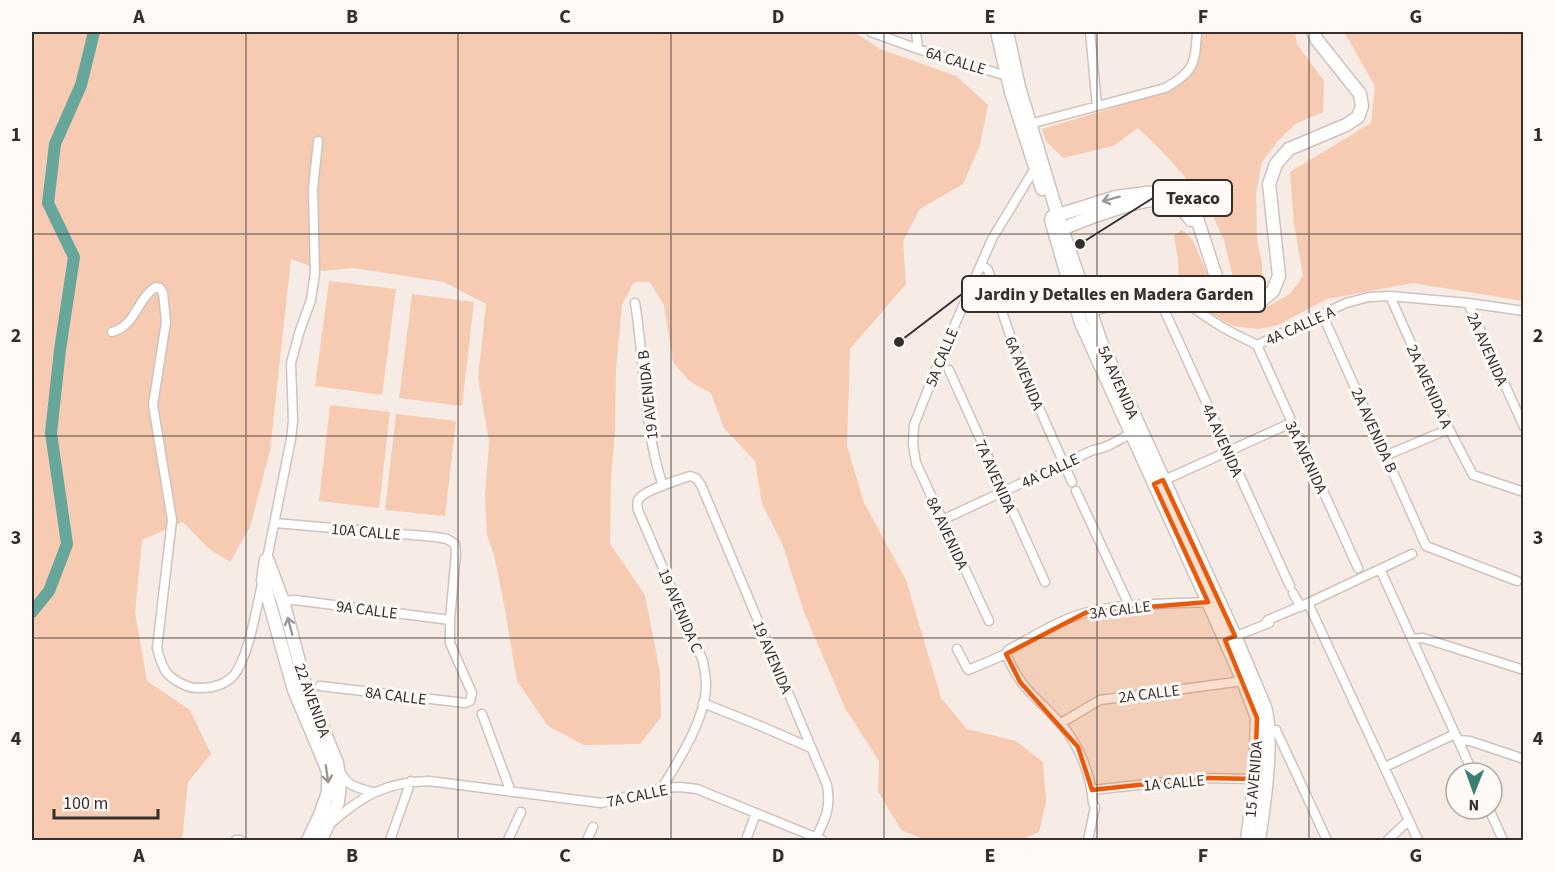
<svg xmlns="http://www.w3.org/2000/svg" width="1555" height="872" font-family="'Source Sans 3',sans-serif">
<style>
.green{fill:#f6cbb2}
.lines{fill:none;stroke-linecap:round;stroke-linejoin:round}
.river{stroke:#66a69b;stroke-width:12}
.street-casing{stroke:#cec3bd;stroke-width:11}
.secondary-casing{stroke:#cec3bd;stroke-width:15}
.street{stroke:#fff;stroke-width:8}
.secondary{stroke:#fff;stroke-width:12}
.oneway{stroke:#9a9796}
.marked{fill:#e8590c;fill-opacity:0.2;stroke:#e8590c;stroke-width:4.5;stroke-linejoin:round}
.grid{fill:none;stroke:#342f2d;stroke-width:1.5;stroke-opacity:0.55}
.labels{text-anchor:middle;stroke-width:6;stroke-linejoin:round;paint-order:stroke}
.street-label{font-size:16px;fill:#342f2d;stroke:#fffaf7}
.leader{fill:none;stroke:#342f2d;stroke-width:2}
.callout-dot{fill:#342f2d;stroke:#fffaf7;stroke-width:2}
.callout{fill:#fffaf7;stroke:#342f2d;stroke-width:2}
.callout-label{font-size:18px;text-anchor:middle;font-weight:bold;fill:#342f2d}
.neatline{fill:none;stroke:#342f2d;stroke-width:2}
.grid-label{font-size:20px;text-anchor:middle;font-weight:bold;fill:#342f2d}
</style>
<rect width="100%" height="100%" fill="#f7ebe5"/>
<path class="green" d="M32,32H854L880,49L956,76L988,105L980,145L963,184L920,209L903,241L906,284L850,349L847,446L864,503L906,580L941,698L967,729L1016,741L1043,762L1046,802L1039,832L1020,840H925L901,830L878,791L879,761L845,708L804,612L782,543L762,504L755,461L724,428L711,393L689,381L673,362L664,305L650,282H634L622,305L616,369L615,432L611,477L610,544L645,595L660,673L661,717L640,744L584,745L548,726L517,681L504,604L494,555L487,535L485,495L489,442L478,377L486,304L444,282L354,268L323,271L291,259L270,451L250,527L230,562L208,548L183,522L142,540L135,613L147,681L190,710L211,754L188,782L182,840H32Z
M1196,32H1295L1297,44L1324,81L1323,112L1295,124L1277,142L1262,162L1256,193L1257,240L1262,263V276L1250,283L1233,277L1224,240L1205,199L1159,148L1138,128L1113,146L1063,158L1046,141L1042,129L1156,95L1191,75Z
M1344,32H1523V301L1413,283L1327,299L1278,325L1259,329L1233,326L1198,306L1179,289L1178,260L1174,235L1182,230L1192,239L1212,284L1224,302L1248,311L1268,306L1290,294L1303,276L1294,224L1290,172L1371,123L1375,86Z
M329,281L396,289L382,395L315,386Z
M412,294L474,302L462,406L399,398Z
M330,405L390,412L379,508L319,501Z
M396,414L456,421L445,516L385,510Z"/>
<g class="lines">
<path class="river" d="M32,612L49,591L67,544L51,433L60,350L74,257L48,203L55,144L81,85L94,32"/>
<g class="street-casing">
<path id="street" d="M871,32L918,49L1007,76
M916,32L918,49
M1090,32L1097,106
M1030,124L1165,88C1194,72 1195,64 1197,32
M995,234L1035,168
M981,264L988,270L1020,365L1072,482
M1157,294L1290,586
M1390,296L1449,429L1473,475L1524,492
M635,303C645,363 643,428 663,486
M1468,303L1524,427
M1090,312L1157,294C1184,295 1197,313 1219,325C1231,333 1244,338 1257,345L1346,303L1369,297L1390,296L1468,303L1524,311
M1323,316L1426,546L1517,581
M112,332C136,326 137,298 156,287L160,288L163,293L166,322L153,405L172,520L157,648C162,668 166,678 187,686C191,688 196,688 200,688C213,688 226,684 234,675C249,657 257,604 263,580
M1257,345L1358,568
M949,370L1045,582
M1387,455L1449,429
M1160,482L1291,423
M1076,491L1129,605
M942,520L1093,450C1107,449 1119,439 1132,433
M275,523L436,537L447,539L455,544L456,553L450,620V643L472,693L470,701L465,703L320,686
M267,559L291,439L293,421L291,363L300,330L311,300L315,273L313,189L318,141
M1380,569L1473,773
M1293,593L1301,607
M283,601L295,600L450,620
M1308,603L1418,840
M989,621L916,463L913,444L914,425L940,359L992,239
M1265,624L1268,620L1308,603L1412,554
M1231,638L1269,623
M1413,639L1423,638L1524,670
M957,649L968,670L1006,654L1008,650C1033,637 1060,619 1088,612C1127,603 1168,604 1208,602
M1006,654C1021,690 1036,696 1060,723C1079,744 1091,775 1093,803
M703,703L763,727L811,748
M482,714L511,792
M1061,723L1100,700L1243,681
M1276,730L1327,840
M1458,740L1470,741L1524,759
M1385,767L1455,734
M340,771C347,786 357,788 373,792
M662,788C679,760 706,718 706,685C706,677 704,669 703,661L638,510C637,506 637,504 638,500C643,490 679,480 690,476L696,478L701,485L827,785C831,808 826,817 816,838
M1092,790L1203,778L1255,779
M1489,809L1503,840
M330,824C362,796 385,782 429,781L601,803L662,788L680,787L697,789L822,840
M747,837L756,813
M236,840H240
M390,840L411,781
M508,840L521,812
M587,840L593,827
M1088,840L1095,807
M1388,840L1409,820"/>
</g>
<g class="secondary-casing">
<path id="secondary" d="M997,32L1011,92L1042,189
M1007,32L1019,87L1062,229L1101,342L1235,636L1265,707C1274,738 1264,808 1259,840
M1052,217L1116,197L1147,193L1167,192L1184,201L1196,215L1221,292L1231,301L1249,305L1262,300L1273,291L1279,276L1269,184L1276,164L1289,149L1346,125L1358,117L1362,106L1360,94L1317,40L1313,32
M1051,220L1081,323L1208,602L1243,681L1257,718L1255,779L1247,840
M1056,232C1076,222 1144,196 1165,200C1174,202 1186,212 1191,220
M267,559L283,601L305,684L337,763L340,783L338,802L321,840
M266,560L263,580L294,690L328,771V792L320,815L308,840"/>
</g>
<use href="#street" class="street"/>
<use href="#secondary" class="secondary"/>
</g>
<defs><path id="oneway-shaft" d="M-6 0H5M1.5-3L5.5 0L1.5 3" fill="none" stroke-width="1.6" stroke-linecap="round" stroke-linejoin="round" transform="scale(1.5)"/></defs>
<g class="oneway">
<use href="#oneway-shaft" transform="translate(1111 199) rotate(165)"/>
<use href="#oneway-shaft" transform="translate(290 626) rotate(-105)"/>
<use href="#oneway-shaft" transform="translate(327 774) rotate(82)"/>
</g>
<path class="marked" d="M1163,480L1235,636L1225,640L1257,718L1255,779L1203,778L1092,790L1078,747L1020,682L1006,654L1087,612L1208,602L1154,484Z"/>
<path class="grid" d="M246,32V840M458,32V840M671,32V840M884,32V840M1097,32V840M1309,32V840M32,234H1524M32,436H1524M32,638H1524"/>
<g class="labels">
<g class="street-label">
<text transform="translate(956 60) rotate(17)" y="6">6A CALLE</text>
<text transform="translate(1300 325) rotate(-24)" y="6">4A CALLE A</text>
<text transform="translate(1488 349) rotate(66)" y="6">2A AVENIDA</text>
<text transform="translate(941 357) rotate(-68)" y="6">5A CALLE</text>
<text transform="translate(1025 373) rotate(68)" y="6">6A AVENIDA</text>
<text transform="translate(1119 382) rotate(66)" y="6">5A AVENIDA</text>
<text transform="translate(1430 386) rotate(66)" y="6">2A AVENIDA A</text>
<text transform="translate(647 395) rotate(-96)" y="6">19 AVENIDA B</text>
<text transform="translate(1375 430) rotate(66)" y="6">2A AVENIDA B</text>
<text transform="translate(1223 440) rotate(66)" y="6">4A AVENIDA</text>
<text transform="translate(1307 457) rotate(65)" y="6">3A AVENIDA</text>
<text transform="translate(1050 470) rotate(-25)" y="6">4A CALLE</text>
<text transform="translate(996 476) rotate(66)" y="6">7A AVENIDA</text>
<text transform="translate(366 531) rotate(5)" y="6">10A CALLE</text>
<text transform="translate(948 533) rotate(65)" y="6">8A AVENIDA</text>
<text transform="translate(367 609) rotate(7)" y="6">9A CALLE</text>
<text transform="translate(1120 609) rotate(-7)" y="6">3A CALLE</text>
<text transform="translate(681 610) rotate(67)" y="6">19 AVENIDA C</text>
<text transform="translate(773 657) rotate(67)" y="6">19 AVENIDA</text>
<text transform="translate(1149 693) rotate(-7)" y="6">2A CALLE</text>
<text transform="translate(396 695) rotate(7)" y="6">8A CALLE</text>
<text transform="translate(313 700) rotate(70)" y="6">22 AVENIDA</text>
<text transform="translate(1253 779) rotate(-85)" y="6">15 AVENIDA</text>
<text transform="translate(1174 782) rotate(-5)" y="6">1A CALLE</text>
<text transform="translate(637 795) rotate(-12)" y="6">7A CALLE</text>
</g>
</g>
<path class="leader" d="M1080 244L1153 198M899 342L962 294"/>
<g class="callout-dot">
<circle cx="1080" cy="244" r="6"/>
<circle cx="899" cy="342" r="6"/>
</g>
<g class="callout">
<rect x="1153" y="180" width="79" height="36" rx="6"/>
<rect x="962" y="276" width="303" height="36" rx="6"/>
</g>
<g class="callout-label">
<text x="1193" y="204">Texaco</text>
<text x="1114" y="300">Jardin y Detalles en Madera Garden</text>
</g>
<rect width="1555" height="872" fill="none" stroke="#fffaf7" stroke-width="66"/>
<g transform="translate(1474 791) rotate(181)"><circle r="28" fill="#fffaf7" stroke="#aea9a6" stroke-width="1.5"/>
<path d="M0-4.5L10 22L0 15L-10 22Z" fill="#3a7f74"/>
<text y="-9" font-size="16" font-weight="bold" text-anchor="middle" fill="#342f2d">N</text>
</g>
<path d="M54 809v9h104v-9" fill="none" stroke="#342f2d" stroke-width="3"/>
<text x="63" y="809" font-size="18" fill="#342f2d" stroke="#fffaf7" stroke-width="4.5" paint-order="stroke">100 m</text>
<rect x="33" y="33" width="1489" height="806" class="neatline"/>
<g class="grid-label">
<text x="139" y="23">A</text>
<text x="352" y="23">B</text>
<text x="565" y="23">C</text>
<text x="778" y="23">D</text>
<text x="990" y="23">E</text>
<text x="1203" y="23">F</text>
<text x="1416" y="23">G</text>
<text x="16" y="141">1</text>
<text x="1538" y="141">1</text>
<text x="16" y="342">2</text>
<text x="1538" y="342">2</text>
<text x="16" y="544">3</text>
<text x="1538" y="544">3</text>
<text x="16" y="745">4</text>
<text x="1538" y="745">4</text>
<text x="139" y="862">A</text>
<text x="352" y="862">B</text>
<text x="565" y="862">C</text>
<text x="778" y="862">D</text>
<text x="990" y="862">E</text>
<text x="1203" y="862">F</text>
<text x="1416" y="862">G</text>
</g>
</svg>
